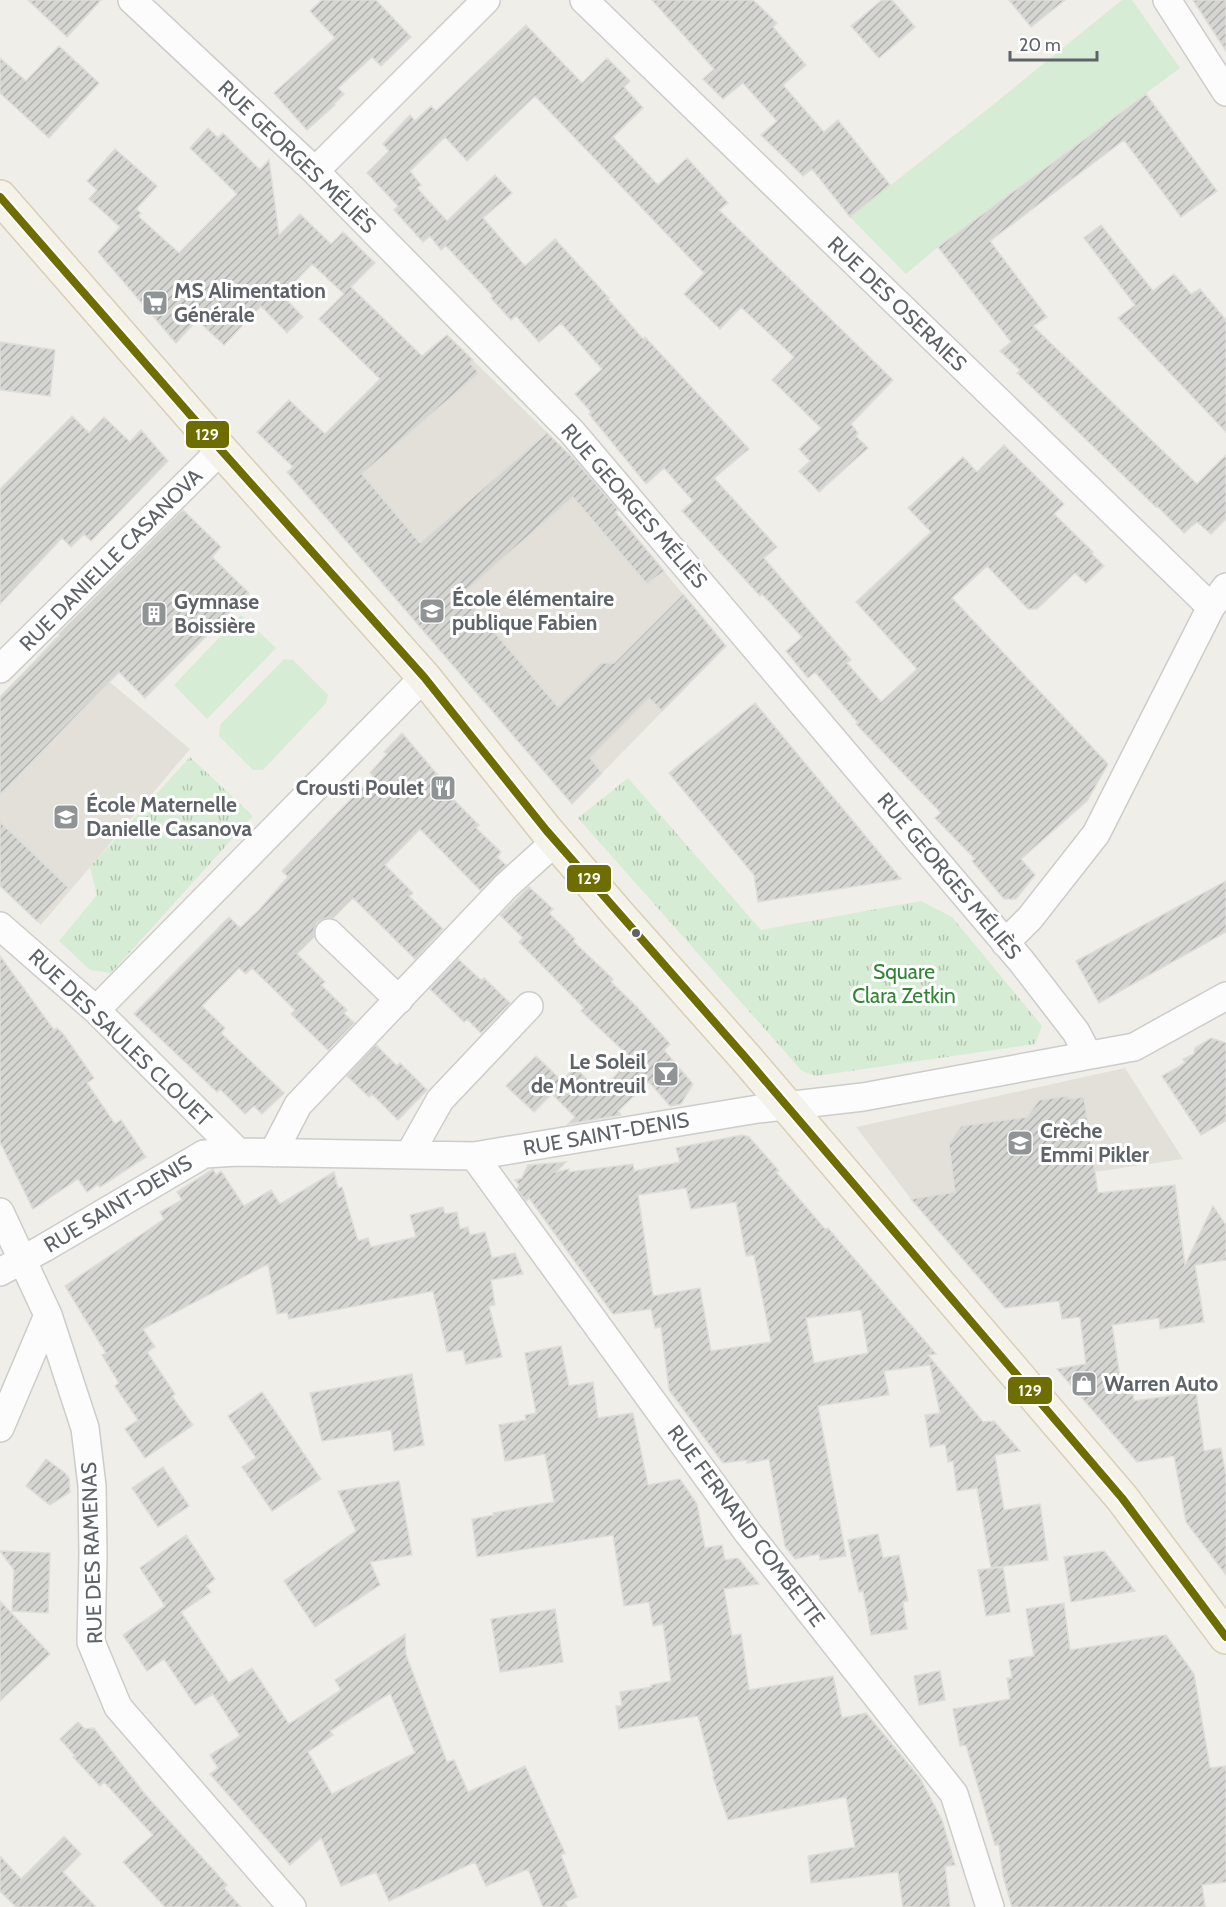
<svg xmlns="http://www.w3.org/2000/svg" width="1226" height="1907" font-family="Cabin,sans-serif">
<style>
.education{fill:#e2e0d9}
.green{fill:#d7ecd4}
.park{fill:url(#park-tufts)}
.building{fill:url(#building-hatch);stroke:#deddd8;stroke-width:1.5;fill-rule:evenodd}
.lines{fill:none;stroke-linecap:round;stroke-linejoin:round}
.minor-casing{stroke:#cccccb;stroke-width:30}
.primary-casing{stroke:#d8cfb6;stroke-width:36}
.minor{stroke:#fdfcfc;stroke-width:27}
.primary{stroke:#f4f2e9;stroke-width:33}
.bus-1-casing{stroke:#fff;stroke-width:12}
.bus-1{stroke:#6e6e00;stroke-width:8}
.bus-dot{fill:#5e6368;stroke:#fff;stroke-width:2}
.labels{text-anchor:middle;stroke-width:6;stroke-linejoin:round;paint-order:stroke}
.street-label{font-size:21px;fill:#5e6368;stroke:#fff}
.poi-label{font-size:21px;font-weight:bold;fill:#5e6368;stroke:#fff;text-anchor:start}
.park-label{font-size:21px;fill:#308535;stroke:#fff}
.line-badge{stroke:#fff;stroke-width:2}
.badge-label{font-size:16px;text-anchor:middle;font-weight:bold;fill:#fff}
</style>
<defs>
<pattern id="park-tufts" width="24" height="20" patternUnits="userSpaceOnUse" patternTransform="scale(1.5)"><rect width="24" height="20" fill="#d7ecd4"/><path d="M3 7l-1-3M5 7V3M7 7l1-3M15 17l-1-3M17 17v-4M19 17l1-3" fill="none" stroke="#b2c3b0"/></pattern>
<pattern id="building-hatch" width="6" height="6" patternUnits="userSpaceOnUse" patternTransform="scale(1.5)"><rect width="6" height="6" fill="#d5d5d2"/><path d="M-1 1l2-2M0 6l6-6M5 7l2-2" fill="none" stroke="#b0b0ae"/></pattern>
</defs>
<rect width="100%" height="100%" fill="#efeee9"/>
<path class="education" d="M447,335L557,442L726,646L572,804L287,472Z
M56,637L190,749L41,925L0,886V699Z
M1125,1068L1183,1159L911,1199L856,1127Z"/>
<path class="green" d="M1122,0H1132L1180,68L938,247L906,274L850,217L989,108Z
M241,615L276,648L207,719L174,685Z
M284,659L293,660L328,695L326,703L263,770H253L219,736L220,725Z"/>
<path class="park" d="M190,757L253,816L111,973L90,970L59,941L97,895L90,867Z
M628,778L761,930L921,901L952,917L1042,1026L1035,1044L816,1076L802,1071L578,818Z"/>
<path class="building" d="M28,0H101L67,37Z
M322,0H376L411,37L381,66L372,57L338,88L344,94L334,104L335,105L307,130L274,93L335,38L310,11Z
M652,0H753L777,23L773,27L806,65L783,85L824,132L838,120L890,185L850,217L812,169L803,176L761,135L777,121L743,83L723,99L703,79L714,69Z
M882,0H892L915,27L879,58L851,26Z
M1009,0H1065L1031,27Z
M1193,0H1226V51Z
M526,25L582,83L607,58L630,81L624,87L643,108L613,137L658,185L687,158L728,203L719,210L893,380L851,424L858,433L856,436L868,448L819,492L799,471L810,461L799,449L821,428L772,380L794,357L741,307L720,329L684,294L704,273L535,96L467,161L445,137L410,171L421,185L417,188L447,221L495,175L512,193L483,218L525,266L555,239L609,298L608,299L643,339L645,337L749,449L714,478L777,547L764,558L851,660L847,663L881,702L917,669L856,602L931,532L908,508L963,457L977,472L1004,445L1064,504L1054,514L1093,552L1092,554L1104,566L1086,583L1075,573L1037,609H1028L987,566L952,598L1108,764L1087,801L1021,859L1035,875L1016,899H1004L972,861L975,859L935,818L941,813L856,724L858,723L815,672L808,678L786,651L802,637L762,594L760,596L682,511L693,501L664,468L646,484L589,414L591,412L575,394L602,369L561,323L539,342L516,316L511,320L491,298L493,296L446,246L441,250L430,236L423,242L394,210L398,206L367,173L389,151L383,144L410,115L415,121L431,106L436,111Z
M59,46L99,83L49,138L0,93V58L26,81Z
M1146,94L1217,191L1181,217L1124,140L990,241L1047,317L1033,326L1197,484L1226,455V519L1211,534L1197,522L1184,533L1157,506L1156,507L1017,373L1020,370L1000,351L1011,342L938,247Z
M208,128L218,138L223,133L260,170L269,160L279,235L300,214L331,244L343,232L375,263L351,287L422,356L447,335L473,360L470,363L479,373L362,474L420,543L547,433L574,459L618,510L615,512L664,571L647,584L573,497L462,594L558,707L601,663H614L683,594L726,646L662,711L649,698L590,758L602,773L572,804L287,472L293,467L257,432L289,400L325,434L380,379L319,319L344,294L312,264L282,295L303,317L287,333L261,306L224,345L197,320L176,343L98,252L120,227L89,199L97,190L87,181L115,149L157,186L136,209L141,213L138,216L179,253L237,194L190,148Z
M1101,225L1153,291L1174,274L1191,294L1200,289L1226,320V432L1118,318L1135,305L1084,238Z
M0,342L55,350L50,396L0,390Z
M72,416L89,433L104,417L130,442L141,430L168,461L91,541L84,534L71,547L62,538L0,604V489Z
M183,510L221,547L212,557L249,593L145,698L119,672L0,795V697L60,635L59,634Z
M755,703L858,827L901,879L758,902L754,875L669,773Z
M402,733L454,794L451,797L479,825L476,828L501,852L497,857L506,865L480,890L420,829L385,865L413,893L409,896L443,929L415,959L353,898L333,918H325L318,922L314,929V937L297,954L325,982L321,985L347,1010L344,1013L354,1023L328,1050L291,1014L295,1010L252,968L246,974L239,968L202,1006L225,1028L221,1033L284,1093L262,1114L254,1106L245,1114L220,1089L217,1092L134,1014L229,917L240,928L259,910L288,877L282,871L373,776L370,773L387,754L384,752Z
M0,822L68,887L37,921L0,886Z
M1226,881V932L1099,1003L1076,961Z
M529,887L553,909L549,913L575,939L573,941L613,979L611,982L636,1006L670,1044L664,1050L693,1084L681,1104L670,1106L649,1082L618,1111L621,1115L568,1124L575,1117L552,1094L534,1112L506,1086L536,1056L562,1081L575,1067L599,1092L632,1059L581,1011L584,1008L519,942L523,938L500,915Z
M0,956L54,1030L57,1028L64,1035L94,1078L87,1083L115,1124L121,1120L146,1157L100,1187L98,1184L87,1192L78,1179L33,1209L0,1142Z
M458,959L481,980L484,978L510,1003L481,1033L467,1019L464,1022L430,989Z
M1211,1038L1226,1043V1121L1201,1135L1162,1076L1185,1063L1183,1059L1194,1054L1195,1048Z
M376,1045L397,1066L400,1063L427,1090L398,1120L372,1094L369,1097L347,1076Z
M1068,1096L1069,1099L1084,1097L1098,1193L1175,1185L1185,1265L1213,1206L1226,1225V1260L1195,1265L1204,1322L1160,1329L1159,1318L1112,1325L1121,1384L1131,1382L1134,1401L1196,1392L1204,1451L1221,1448L1226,1475V1575L1186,1522L1174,1456L1137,1462L1057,1369L1086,1364L1080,1317L1062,1319L1059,1301L1005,1308L911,1199L955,1192L949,1144L961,1126L1027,1117L1039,1100Z
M742,1135L749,1137L779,1171L776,1172L825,1229L828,1228L936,1354L928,1355L983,1422L994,1421L1020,1451L995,1455L1004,1510L1040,1504L1048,1560L991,1568L977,1488L957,1491L953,1461L948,1462L945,1444L930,1447L925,1415L940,1413L930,1365L884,1371L889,1395L818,1406L846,1556L820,1560L819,1554L795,1559L785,1546L769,1459L747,1463V1460L723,1463L669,1390L661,1327L655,1328L651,1309L613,1314L529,1198L526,1201L517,1189L519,1185L515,1180L522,1178L528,1165L566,1162L556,1172L569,1169V1172L633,1164L634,1171L680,1162L676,1148ZM686,1188L691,1209L736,1202L746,1256L754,1255L771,1342L711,1351L700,1288L653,1296L638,1195ZM861,1310L868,1353L814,1363L806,1318Z
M213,1169L216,1175L221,1171L244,1206L271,1190L280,1204L334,1172L338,1188L342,1187L358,1241L368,1238L371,1247L416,1237L410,1215L443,1207L445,1214L457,1212L460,1229L468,1227L470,1235L485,1232L492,1258L515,1253L523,1274L491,1280L495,1305L489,1306L502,1357L466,1364L463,1350L447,1352L433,1291L289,1319L287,1312L277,1314L268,1264L143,1329L155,1347L147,1352L175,1394L172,1396L193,1425L145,1458L125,1429L138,1420L115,1386L119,1383L102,1355L106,1353L65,1286L164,1219L160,1212L182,1200L177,1192Z
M561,1346L569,1386L593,1382L598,1418L633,1413L648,1485L680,1479L697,1504L705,1548L722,1545L725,1560L738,1558L759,1584L724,1589L732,1636L741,1634L749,1690L833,1676L842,1718L866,1713L920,1778L942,1820L955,1865L945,1866L950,1907H903L898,1872L811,1883L808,1856L855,1847L846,1797L728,1820L713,1777L714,1776L698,1716L619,1729L616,1706H622L620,1692L652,1687L651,1685L671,1681L663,1624L653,1626L649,1602L624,1606L613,1535L477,1557L472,1519L494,1515L493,1513L554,1502L545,1454L505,1461L499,1425L526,1420L525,1415L536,1413L525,1353Z
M412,1374L424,1445L394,1451L391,1430L322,1441L310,1393Z
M262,1392L321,1479L272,1511L242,1467L256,1458L228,1416Z
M46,1459L65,1473L69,1478L70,1492L50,1505L26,1486Z
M163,1467L189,1506L158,1527L132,1488Z
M399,1481L412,1555L370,1562L380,1585L315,1627L284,1581L356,1531L338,1491Z
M878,1534L883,1558L899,1555L908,1601L903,1602L907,1629L871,1635L863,1591L859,1592L848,1540Z
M186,1535L215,1579L206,1586L211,1592L181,1612L229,1683L252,1668L289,1724L341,1690L335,1680L405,1634L406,1655L447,1762L454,1760L468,1792L525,1766L565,1853L561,1855L577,1897L565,1902L567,1907H543L528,1869L486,1886L475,1862L389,1901L376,1872L341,1886L321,1838L290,1865L210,1774L218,1768L210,1755L240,1736L213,1694L195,1705L164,1659L147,1671L123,1635L165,1606L140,1568ZM390,1693L415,1753L332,1794L308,1752L333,1735L330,1731Z
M0,1551L50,1553L48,1613L12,1611L14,1570Z
M1104,1551L1135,1591L1071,1602L1064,1557Z
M1003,1567L1010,1612L986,1616L978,1570Z
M0,1601L50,1654L0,1701Z
M1064,1603L1070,1650L1166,1635L1194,1674L1210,1768L1226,1766V1882L1202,1885L1205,1907H1012L1003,1876L999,1845H995L966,1745L960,1746L953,1709L1010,1699L1007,1678H1012L1009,1660L1034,1656L1026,1609Z
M555,1609L563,1662L500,1672L491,1619Z
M940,1671L945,1700L919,1705L914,1676Z
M78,1722L85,1729L94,1728L144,1793L227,1885L224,1888L241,1907H165L123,1862L153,1835L104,1782L100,1786L73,1757L75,1756L60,1739Z
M64,1836L81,1854L63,1872L96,1907H16L0,1891V1856L21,1879Z"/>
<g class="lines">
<g class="minor-casing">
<path id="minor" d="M132,0L315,171L572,432L1022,962L1076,1032L1088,1055
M584,0L1211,607
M1167,0L1226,92
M315,171L486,0
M0,669L221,450
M0,926L96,1010L238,1152
M329,933L399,1000
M1005,943L1030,918L1096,834L1211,607L1226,587
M96,1010L424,677
M273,1153L298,1105L506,886L556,841
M409,1155L440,1100L529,1006
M474,1156L748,1533L954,1794L990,1907
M0,1212L48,1315L85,1428L92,1486L93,1555L91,1642L118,1707L292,1907
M0,1272L44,1248L204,1154L238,1152L474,1156L758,1109L863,1097L1134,1047L1226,996
M0,1428L48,1315"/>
</g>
<g class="primary-casing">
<path id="primary" d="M0,197L221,450L424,677L546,830L617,913L745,1057L1122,1498L1226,1637"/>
</g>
<use href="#minor" class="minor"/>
<use href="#primary" class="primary"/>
<g class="bus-1-casing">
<path id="bus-1" d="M0,197L221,450L424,677L546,830L745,1057L1122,1498L1226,1637"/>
</g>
<use href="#bus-1" class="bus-1"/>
</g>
<defs>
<g id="supermarket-square" transform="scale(1.35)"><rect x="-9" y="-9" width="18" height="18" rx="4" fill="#919495" stroke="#fff"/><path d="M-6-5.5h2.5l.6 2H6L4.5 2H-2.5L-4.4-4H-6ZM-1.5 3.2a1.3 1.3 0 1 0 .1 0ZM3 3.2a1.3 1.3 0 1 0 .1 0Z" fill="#fff"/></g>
<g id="school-square" transform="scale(1.35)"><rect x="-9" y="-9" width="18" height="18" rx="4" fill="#919495" stroke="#fff"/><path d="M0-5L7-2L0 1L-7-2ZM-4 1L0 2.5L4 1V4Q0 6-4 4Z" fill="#fff"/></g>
<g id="building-square" transform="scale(1.35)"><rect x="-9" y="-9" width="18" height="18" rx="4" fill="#919495" stroke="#fff"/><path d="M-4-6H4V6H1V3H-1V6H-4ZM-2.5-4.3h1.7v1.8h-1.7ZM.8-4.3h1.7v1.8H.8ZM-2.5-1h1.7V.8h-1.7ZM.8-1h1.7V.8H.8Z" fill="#fff"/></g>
<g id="restaurant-square" transform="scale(1.35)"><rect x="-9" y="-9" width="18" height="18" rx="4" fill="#919495" stroke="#fff"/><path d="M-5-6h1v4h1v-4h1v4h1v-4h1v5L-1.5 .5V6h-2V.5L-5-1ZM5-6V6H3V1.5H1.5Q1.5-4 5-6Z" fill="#fff"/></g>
<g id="bar-square" transform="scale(1.35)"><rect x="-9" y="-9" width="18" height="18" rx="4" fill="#919495" stroke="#fff"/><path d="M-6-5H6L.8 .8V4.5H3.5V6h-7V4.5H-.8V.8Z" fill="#fff"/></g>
<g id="shop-square" transform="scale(1.35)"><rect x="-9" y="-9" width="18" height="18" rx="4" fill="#919495" stroke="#fff"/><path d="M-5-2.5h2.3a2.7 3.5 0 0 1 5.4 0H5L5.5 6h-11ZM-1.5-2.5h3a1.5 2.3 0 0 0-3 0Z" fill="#fff"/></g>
</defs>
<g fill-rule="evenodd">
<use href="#supermarket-square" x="155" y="303"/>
<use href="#school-square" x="432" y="611"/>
<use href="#building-square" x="154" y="614"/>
<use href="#restaurant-square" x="443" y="788"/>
<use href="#school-square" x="66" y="817"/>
<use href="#bar-square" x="666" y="1074"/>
<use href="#school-square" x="1020" y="1143"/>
<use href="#shop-square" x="1084" y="1384"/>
</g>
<circle class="bus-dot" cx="636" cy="933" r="5"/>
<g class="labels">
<g class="street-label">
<text transform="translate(297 157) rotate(44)" y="7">RUE GEORGES MÉLIÈS</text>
<text transform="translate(897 304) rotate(44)" y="7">RUE DES OSERAIES</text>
<text transform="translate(634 506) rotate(49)" y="7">RUE GEORGES MÉLIÈS</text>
<text transform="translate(111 560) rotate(-45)" y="7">RUE DANIELLE CASANOVA</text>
<text transform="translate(949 876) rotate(50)" y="7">RUE GEORGES MÉLIÈS</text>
<text transform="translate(120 1038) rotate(44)" y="7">RUE DES SAULES CLOUET</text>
<text transform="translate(606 1134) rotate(-10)" y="7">RUE SAINT-DENIS</text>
<text transform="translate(118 1204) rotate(-31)" y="7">RUE SAINT-DENIS</text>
<text transform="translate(746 1526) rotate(53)" y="7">RUE FERNAND COMBETTE</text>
<text transform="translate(92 1553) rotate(-92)" y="7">RUE DES RAMENAS</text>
</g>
<g class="poi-label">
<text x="174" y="298">MS Alimentation<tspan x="174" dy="24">Générale</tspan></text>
<text x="452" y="606">École élémentaire<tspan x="452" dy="24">publique Fabien</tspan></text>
<text x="174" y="609">Gymnase<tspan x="174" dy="24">Boissière</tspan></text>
<text x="424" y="795" text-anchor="end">Crousti Poulet</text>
<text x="86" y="812">École Maternelle<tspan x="86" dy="24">Danielle Casanova</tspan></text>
<text x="646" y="1069" text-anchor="end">Le Soleil<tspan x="646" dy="24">de Montreuil</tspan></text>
<text x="1040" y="1138">Crèche<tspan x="1040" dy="24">Emmi Pikler</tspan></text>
<text x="1104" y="1391">Warren Auto</text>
</g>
<g class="park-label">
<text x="904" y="979">Square<tspan x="904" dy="24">Clara Zetkin</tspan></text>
</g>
</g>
<g class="line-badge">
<rect x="185" y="420" width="45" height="29" rx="6" fill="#6e6e00"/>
<rect x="566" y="864" width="46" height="29" rx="6" fill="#6e6e00"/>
<rect x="1007" y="1376" width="46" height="29" rx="6" fill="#6e6e00"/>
</g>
<g class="badge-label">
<text x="207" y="440">129</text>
<text x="589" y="884">129</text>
<text x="1030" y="1396">129</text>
</g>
<path d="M1010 51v9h87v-9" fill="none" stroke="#5e6368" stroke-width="3"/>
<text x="1019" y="51" font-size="18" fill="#5e6368" stroke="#ffffff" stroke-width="4.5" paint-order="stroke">20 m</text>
</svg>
